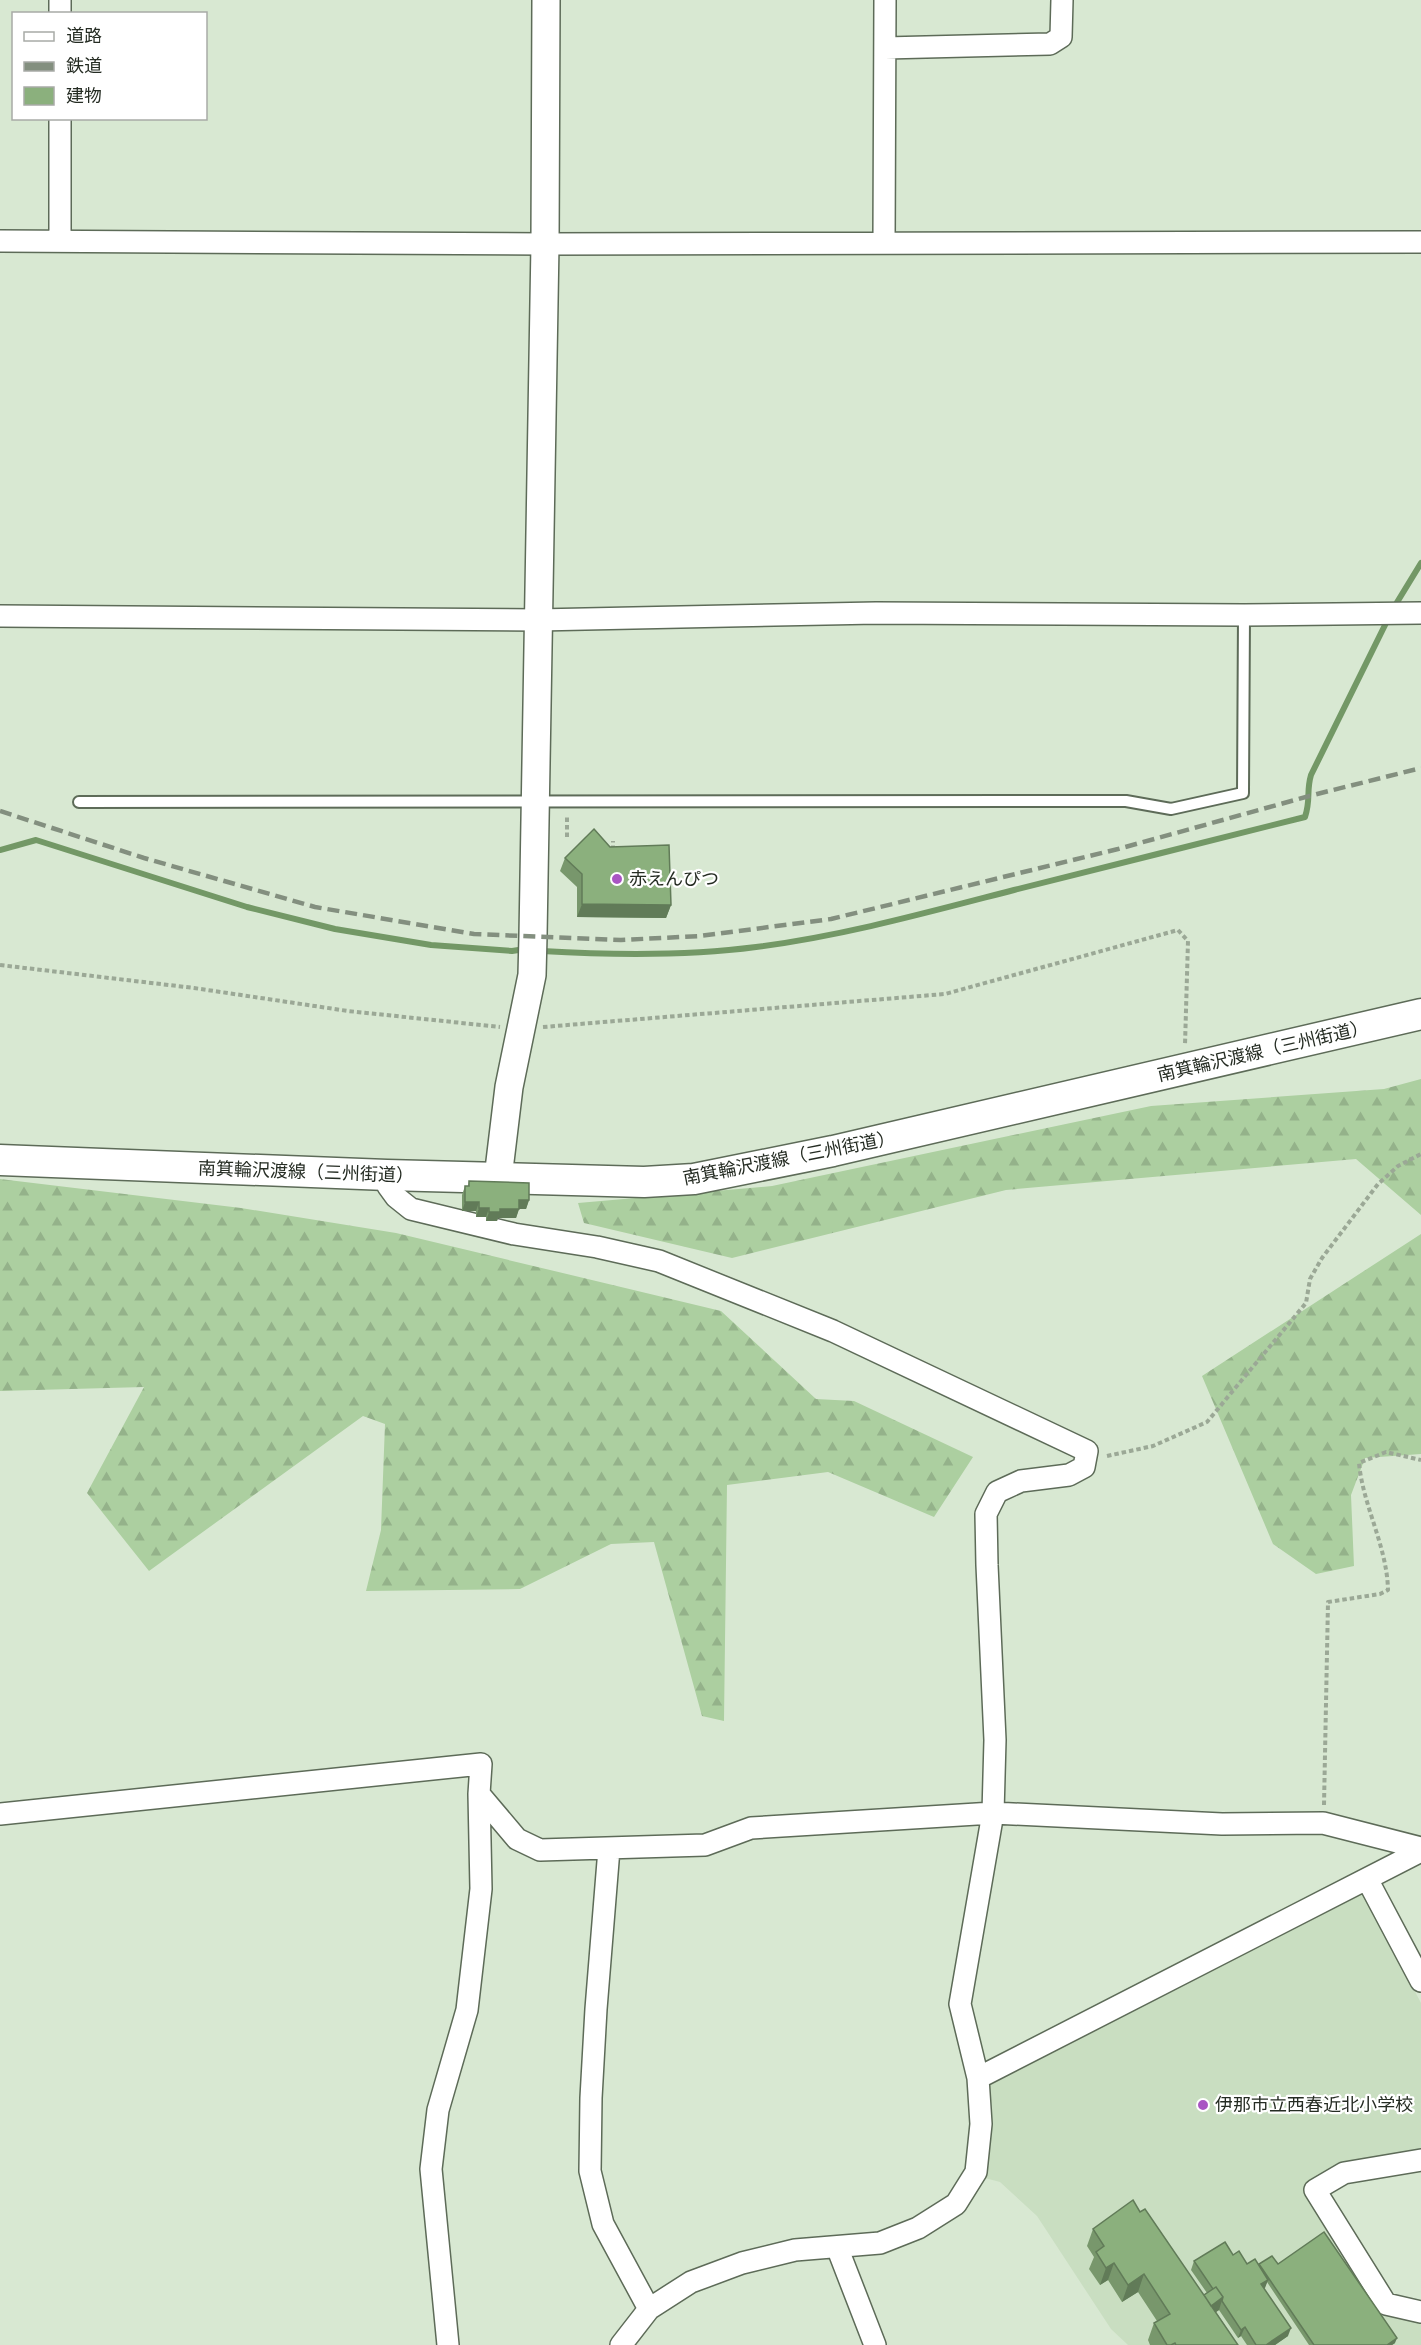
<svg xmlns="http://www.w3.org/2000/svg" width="1421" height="2345" font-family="'Times New Roman','Noto Sans JP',serif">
<defs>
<pattern id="forest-firs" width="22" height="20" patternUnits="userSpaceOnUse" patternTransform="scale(1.5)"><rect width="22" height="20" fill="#accfa0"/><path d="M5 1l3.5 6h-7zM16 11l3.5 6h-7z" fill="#94b28a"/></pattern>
</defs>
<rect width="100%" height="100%" fill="#d8e8d2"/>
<path fill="#c9dec1" d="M1363,1892l58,111v150l-115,32 72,123 40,10 3,5v22h-293l-17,-16 -74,-113 -37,-34 -19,-5 2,-92z"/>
<path fill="url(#forest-firs)" d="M1421,1079v136l-65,-56 -350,31 -274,68 -148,-35 -6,-20 194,-17 379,-80 233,-17z
M0,1179l241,29 155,25 325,78 95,88 38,2 119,56 -39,60 -106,-45 -101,13 -3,236 -22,-5 -48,-174 -43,2 -91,45 -154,2 15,-61 4,-106 -22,-8 -214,155 -62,-78 57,-106 -144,4z
M1421,1234v220l-56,4 -14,37 3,71 -38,8 -43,-30 -71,-168z"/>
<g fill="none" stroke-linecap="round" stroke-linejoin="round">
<path stroke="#739866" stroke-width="6" d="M1396,604l25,-41
M0,850l36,-10 211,67 88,22 96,16 81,6 13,-2
M542,951c68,4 146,5 214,-4 87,-11 173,-35 258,-57 97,-25 194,-48 291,-73 6,-18 1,-25 6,-42l76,-154"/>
<g stroke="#5d6b58" stroke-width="14">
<path id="service" d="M79,802l1047,-1 45,8 72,-16 1,-178"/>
</g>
<g stroke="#5d6b58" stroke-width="24">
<path id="minor" d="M60,14v-14
M885,48l165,-4 11,-7 1,-37
M0,241l545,3 876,-2
M60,241v-123
M884,242l1,-242
M0,616l538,4 338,-7 368,2 177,-2
M387,1175l1,11 8,11 15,12 103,25 83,13 62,14 174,70 254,120 -3,16 -15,8 -48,6 -24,11 -11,22 1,51 8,175 -2,73 -33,191 18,74 3,46 -5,48 -20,32 -38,24 -38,15 -85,7 -53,13 -51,19 -42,27 -28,36
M479,1794l38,45 23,11 165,-5 46,-17 242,-15 229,11 101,-1 98,25
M0,1814l481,-50 -2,30 2,95 -14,121 -29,100 -7,59 17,176
M609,1849l-13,160 -5,89 -1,73 13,53 46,85
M1367,1879l54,102
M978,2078l443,-227
M1421,2160l-77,13 -29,17 71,114 35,8
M837,2247l38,98"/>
</g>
<g stroke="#5d6b58" stroke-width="30">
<path id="tertiary" d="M498,1178l11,-91 23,-112 1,-39 12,-692 1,-244"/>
</g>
<g stroke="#5d6b58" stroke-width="33">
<path id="secondary" d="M0,1160l387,15 257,7 50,-3 139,-28 588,-137"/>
</g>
<path stroke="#9ba896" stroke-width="4" stroke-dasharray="4.5 3" stroke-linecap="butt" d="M567,837v-21
M613,850v-9
M0,965l194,23 154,23 152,16
M543,1027l402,-33 233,-64 10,11 -3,104
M1107,1456l46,-10 54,-24 99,-119 4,-24 12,-21 56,-74 20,-18 23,-12
M1324,1805l4,-203 52,-8 8,-4c-1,-44 -25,-84 -29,-127l27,-11 35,8"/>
<use href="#service" stroke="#fff" stroke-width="10"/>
<use href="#minor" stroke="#fff" stroke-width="21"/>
<use href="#tertiary" stroke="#fff" stroke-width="27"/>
<use href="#secondary" stroke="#fff" stroke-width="30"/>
<path stroke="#838f7f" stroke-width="4.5" stroke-dasharray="12 6" stroke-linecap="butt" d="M0,811l144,47 171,49 159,27 147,6 79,-4 131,-17 287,-70 195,-54 108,-27"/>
</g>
<path fill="#78976c" d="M610,847l61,58 -5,13 -89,-1v-30l-17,-16 5,-13z
M469,1181l60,19 -3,9h-7l-3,9h-18l-1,3h-11v-4h-10v-6h-14v-16l3,-9h3z
M1140,2212l64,83 3,-2 -16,-23 3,-9 39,-6 14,9 12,1v-1h19l117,79 -3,2h-83l-42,-63 -3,7 24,47 -13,9h-28l-6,-9 -3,2 -19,-28 -3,2 22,33h-88l-2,-5 6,-17 3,-2 -19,-29 -16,10 -14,-22 -8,5 -11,-16 5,-12 -7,-11 6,-17z"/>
<path fill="#617b58" d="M582,904l89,1 -5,13 -89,-1z
M519,1200h10l-3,9h-10z
M465,1202h14l-3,9h-14z
M479,1208h10l-3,9h-10z
M500,1209h19l-3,9h-18l-1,3h-11l3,-9z
M1114,2263l-6,17 -8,5 6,-17z
M1144,2274l-6,18 -16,10 6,-17z
M1268,2280l-3,8 -7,5 3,-9z
M1223,2297l-4,13 -15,10 4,-13z
M1245,2327l-4,9 -3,2 3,-8z
M1291,2328l-3,8 -13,9h-9z
M1397,2338l-2,5 -3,2h-5z"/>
<path fill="#8bb07d" stroke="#617b58" stroke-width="1.5" d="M594,829l16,18 59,-2 2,60 -89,-1v-30l-17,-16z
M469,1181l60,2v17h-10v9h-19v3h-11v-4h-10v-6h-14v-16h4z
M1133,2200l7,12 5,-3 93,136h-62l-1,-2 -4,2h-4l-13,-22 16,-9 -26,-40 -16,11 -14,-22 -8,5 -10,-16 8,-6 -11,-17z
M1324,2232l73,106 -10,7h-73l-55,-81 13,-8 6,8z
M1225,2242l8,13 6,-4 8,13 8,-5 13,21 -7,4 30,44 -25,17h-10l-11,-18 -4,3 -19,-29 1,-4 -7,-10 -3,2 -19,-28z
M1216,2287l7,10 -12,9 -7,-11z"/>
<g fill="#a955c3" stroke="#fff" stroke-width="2">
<circle cx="617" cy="879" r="6"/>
<circle cx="1203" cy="2105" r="6"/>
</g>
<g text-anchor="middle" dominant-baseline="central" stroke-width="4.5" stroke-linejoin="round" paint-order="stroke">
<g font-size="18" fill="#252c23" stroke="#fff" text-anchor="start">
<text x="629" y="879">赤えんぴつ</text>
<text x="1215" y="2105">伊那市立西春近北小学校</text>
</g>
<g font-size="18" fill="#252c23" stroke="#fff">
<text transform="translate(1263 1051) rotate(-13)">南箕輪沢渡線（三州街道）</text>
<text transform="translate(789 1158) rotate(-11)">南箕輪沢渡線（三州街道）</text>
<text transform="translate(306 1172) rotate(2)">南箕輪沢渡線（三州街道）</text>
</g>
</g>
<rect x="12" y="12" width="195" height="108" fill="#ffffff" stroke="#a8aba7" stroke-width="1.5"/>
<rect x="24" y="32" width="30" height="9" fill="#ffffff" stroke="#a8aba7" stroke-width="1.5"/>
<text x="66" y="42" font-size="18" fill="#252c23">道路</text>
<rect x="24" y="62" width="30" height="9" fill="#838f7f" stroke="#a8aba7" stroke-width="1.5"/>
<text x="66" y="72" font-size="18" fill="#252c23">鉄道</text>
<rect x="24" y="87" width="30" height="18" fill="#8bb07d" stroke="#a8aba7" stroke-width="1.5"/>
<text x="66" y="102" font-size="18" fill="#252c23">建物</text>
</svg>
